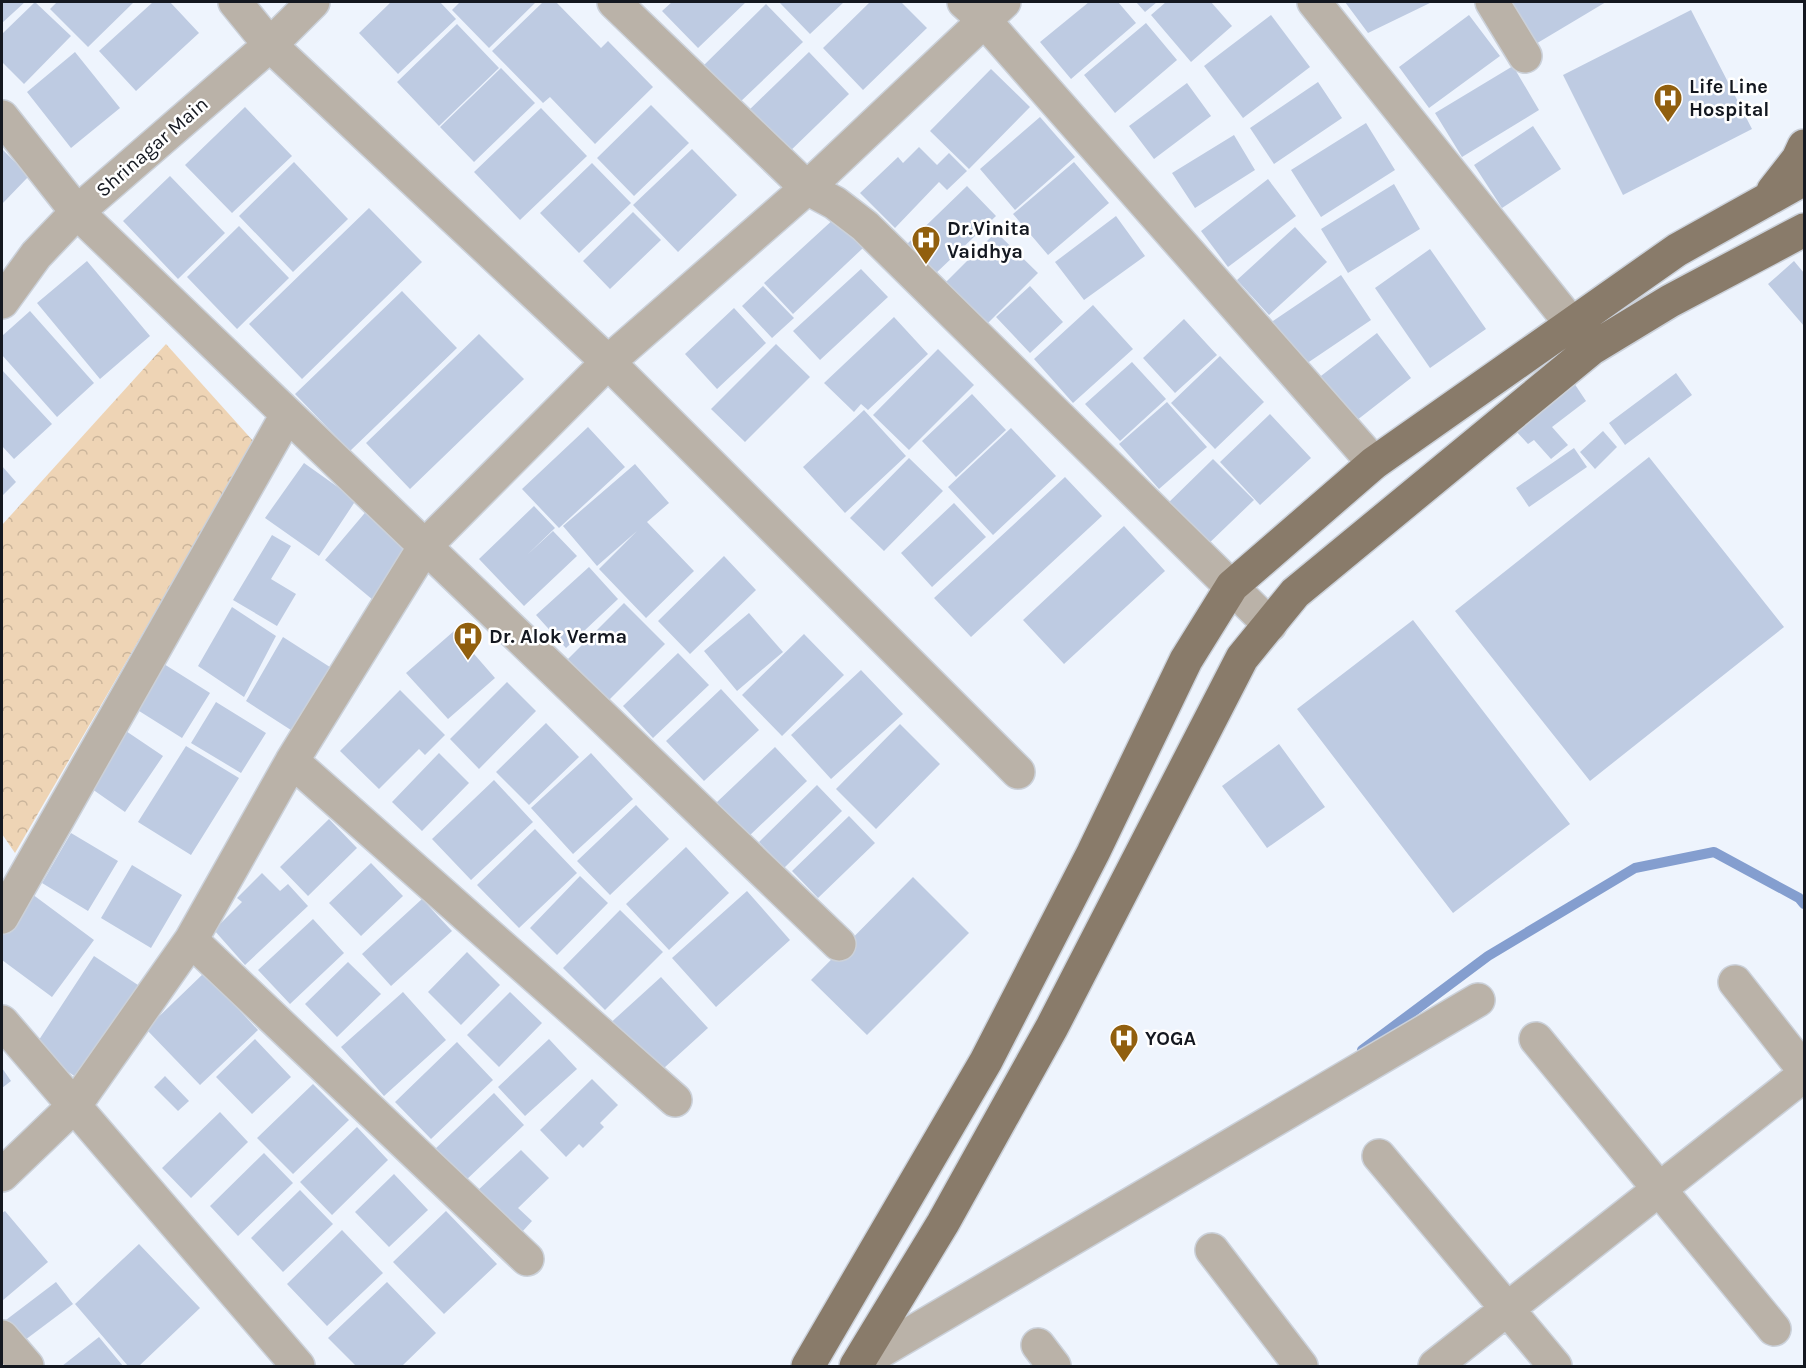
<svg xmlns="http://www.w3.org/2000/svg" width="1806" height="1368" font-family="Karla,sans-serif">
<defs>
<pattern id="park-crowns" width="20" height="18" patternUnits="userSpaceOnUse" patternTransform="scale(1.5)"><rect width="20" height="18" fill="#eed4b5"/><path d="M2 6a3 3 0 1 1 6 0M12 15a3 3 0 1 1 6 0" fill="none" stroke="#cbb59b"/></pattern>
</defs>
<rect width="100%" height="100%" fill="#eef4fd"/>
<path fill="url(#park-crowns)" d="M166,344l88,98 -239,411 -13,-19v-309z"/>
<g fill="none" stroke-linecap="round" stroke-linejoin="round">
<path stroke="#849ecf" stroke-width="10" d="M1362,1050l126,-94 147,-88 79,-16 85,46 5,6"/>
</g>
<path fill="#becbe2" d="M2,2h23l-23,21z
M35,2l36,34 -47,48 -22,-22v-28z
M57,2h77l-46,45 -38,-38z
M153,2h17l29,31 -63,58 -37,-40z
M391,2h49l16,17 -58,55 -39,-41z
M460,2h76l-47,46 -37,-38z
M543,2h13l45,46 7,-7 45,46 -58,57 -45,-47 -7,6 -51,-52z
M672,2h74l-48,46 -36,-37z
M779,2h65l-34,32z
M870,2h31l26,26 -64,62 -40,-42z
M1089,2h29l18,21 -65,56 -31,-37z
M1136,2h21l-12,10z
M1166,2h45l21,24 -41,36 -40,-47z
M1345,2h87l-64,31z
M1501,2h105l-77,46z
M766,4l37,38 -65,62 -36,-37z
M1691,10l61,119 -129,66 -60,-120z
M1271,15l39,52 -67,51 -39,-52z
M1469,15l31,41 -71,52 -30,-41z
M1146,23l31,37 -62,53 -31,-38z
M457,24l42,44 -60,58 -42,-44z
M75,52l45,56 -49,40 -44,-56z
M809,52l40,42 -64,62 -40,-42z
M1513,66l26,44 -77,47 -27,-44z
M501,68l34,35 -61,59 -34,-35z
M991,69l39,38 -61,62 -39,-38z
M1318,82l24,36 -68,46 -24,-36z
M1187,83l24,33 -57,43 -25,-33z
M651,105l38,38 -55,53 -37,-38z
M245,107l47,49 -60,57 -47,-48z
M541,108l46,48 -67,64 -46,-48z
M1040,117l35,40 -60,53 -35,-41z
M1366,123l29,47 -74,47 -30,-47z
M1533,126l28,43 -59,39 -28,-43z
M1234,135l21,35 -60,38 -23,-35z
M919,147l18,18 12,-12 18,18 -20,19 -8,-8 -44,46 -35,-35 38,-36 5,6z
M2,149l27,27 -27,28z
M692,149l45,46 -59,57 -45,-47z
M294,162l54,57 -55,53 -54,-56z
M1074,162l35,41 -61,52 -35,-41z
M592,163l39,40 -52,50 -39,-40z
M170,176l55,57 -47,46 -55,-58z
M1268,179l28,37 -68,51 -27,-36z
M1394,184l26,45 -72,44 -27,-44z
M967,186l29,30 -62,59 -28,-30z
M369,208l53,54 -120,117 -53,-55z
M633,212l28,28 -51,49 -27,-28z
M1116,216l29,40 -61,44 -29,-38z
M836,217l27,31 -70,66 -29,-31z
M239,226l50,52 -52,51 -50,-52z
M1295,227l32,35 -58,53 -32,-35z
M996,232l42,41 -51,51 -41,-42z
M1430,249l56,80 -56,39 -55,-80z
M87,261l63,75 -50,43 -63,-76z
M1794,261l10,12v53l-36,-42z
M861,269l27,28 -68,63 -27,-29z
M1341,275l30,45 -71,48 -30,-45z
M763,286l31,32 -22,20 -30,-32z
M1030,286l33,36 -33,31 -34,-36z
M402,291l55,57 -107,103 -55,-57z
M1093,305l40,44 -60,54 -39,-44z
M734,308l32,35 -49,46 -32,-35z
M30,311l64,72 -37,34 -55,-62v-19z
M894,317l34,37 -60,56 -7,-6 -7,8 -30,-29z
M1184,319l33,36 -42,38 -32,-35z
M1377,333l34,45 -59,46 -35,-45z
M479,334l45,45 -114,110 -44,-46z
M776,344l34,33 -65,65 -34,-33z
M938,349l36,36 -65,65 -36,-35z
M1220,356l44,46 -49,47 -44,-46z
M1132,362l34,37 -46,42 -35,-37z
M2,370l50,54 -38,35 -12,-13z
M1676,373l16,22 -67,50 -16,-22z
M1574,383l12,18 -34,26 16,18 -17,14 -17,-19 -6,4 -14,-15z
M972,394l34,36 -50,47 -34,-36z
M1167,402l40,45 -48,42 -40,-45z
M864,410l42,46 -61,57 -42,-46z
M1270,414l41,44 -51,47 -40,-43z
M588,427l37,40 -66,61 -37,-39z
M1011,428l45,48 -63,59 -45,-48z
M1603,431l14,16 -22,22 -15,-17z
M1574,448l13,19 -58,40 -13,-19z
M1649,457l135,170 -194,154 -135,-170z
M909,458l34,33 -59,60 -34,-33z
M1213,459l41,41 -50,48 -40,-41z
M304,463l52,37 -37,56 -54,-38z
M635,464l34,39 -22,19 47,49 -48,47 -47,-49 38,-38 -40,35 -34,-40z
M2,466l14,16 -14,14z
M1065,477l37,39 -131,121 -37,-39z
M954,503l32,34 -54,50 -31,-34z
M534,506l21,22 -28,27 26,-24 24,25 -53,50 -45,-47z
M369,508l47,40 -43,52 -48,-40z
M1124,526l41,45 -101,93 -41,-44z
M272,535l19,11 -20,33 25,15 -19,32 -44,-26z
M724,556l32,34 -66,64 -32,-33z
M589,567l29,32 -52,49 -30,-33z
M624,603l41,41 -56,56 -41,-41z
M232,607l44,29 -32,61 -46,-31z
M749,613l34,39 -46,39 -33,-40z
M1413,620l157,204 -117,89 -156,-204z
M454,631l41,47 -47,41 -42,-46z
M804,634l40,41 -62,61 -40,-41z
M283,637l50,32 -39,63 -48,-31z
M678,653l31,32 -56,53 -30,-32z
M156,659l54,34 -28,45 -54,-34z
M861,670l42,44 -72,65 -40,-44z
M507,682l29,29 -57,58 -29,-30z
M721,689l38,41 -55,51 -38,-40z
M400,690l45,45 -20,20 -6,-6 -40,40 -39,-38z
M216,702l50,31 -25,40 -50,-30z
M546,723l33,34 -50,48 -33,-33z
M900,724l40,40 -64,65 -40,-40z
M120,727l43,29 -38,56 -43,-30z
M1279,744l46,63 -58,41 -45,-62z
M186,746l53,32 -48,77 -53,-33z
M775,747l32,34 -59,56 -32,-34z
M439,753l30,30 -47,48 -30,-29z
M591,753l42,46 -60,55 -42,-46z
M494,780l39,42 -62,58 -39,-41z
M817,785l25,26 -58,57 -25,-26z
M636,805l33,34 -59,56 -33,-34z
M849,816l26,27 -57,55 -26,-27z
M329,819l28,29 -49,48 -28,-29z
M535,829l42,44 -58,55 -42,-43z
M71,833l47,28 -30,50 -46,-28z
M686,847l43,46 -60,57 -43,-46z
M371,863l32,33 -42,40 -32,-33z
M132,865l50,30 -31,53 -50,-30z
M262,873l18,18 8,-7 20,22 -63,59 -31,-35 28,-28 -5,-4z
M580,876l28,27 -51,52 -27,-27z
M913,877l56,56 -102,102 -56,-55z
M747,891l43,49 -74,67 -44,-49z
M32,894l62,46 -42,57 -50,-37v-26z
M422,899l30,32 -61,55 -29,-32z
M620,910l43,42 -58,58 -42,-42z
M313,919l31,34 -54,51 -32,-34z
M467,952l33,33 -39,40 -33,-33z
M94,956l47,31 -62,92 -46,-30z
M348,962l33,32 -44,43 -32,-33z
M204,973l54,57 -58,55 -54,-56z
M661,977l47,51 -55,50 -47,-51z
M403,992l43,48 -62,56 -43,-49z
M510,992l32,31 -43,44 -32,-32z
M255,1039l36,38 -39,37 -36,-37z
M549,1039l28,30 -52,47 -27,-29z
M457,1042l36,38 -62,59 -36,-37z
M2,1068l9,13 -9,7z
M165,1076l24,25 -11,10 -24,-24z
M592,1079l26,26 -18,18 4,4 -21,21 -4,-4 -13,13 -26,-27z
M313,1084l36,36 -56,54 -36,-36z
M494,1093l30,32 -60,57 -30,-32z
M220,1112l28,30 -57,56 -29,-30z
M357,1127l31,33 -56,55 -32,-33z
M521,1150l28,28 -31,30 14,13 -10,11 -46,-40z
M264,1153l29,30 -55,53 -28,-30z
M394,1174l34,36 -39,37 -34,-35z
M300,1190l33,34 -50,48 -32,-34z
M5,1211l43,51 -46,39v-88z
M446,1211l51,53 -53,50 -51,-52z
M342,1230l41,43 -56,53 -40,-42z
M139,1244l61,64 -61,58h-11l-53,-62z
M56,1282l17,22 -56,42 -15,-23z
M387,1282l49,51 -34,33h-46l-28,-28z
M99,1337l24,29h-61z"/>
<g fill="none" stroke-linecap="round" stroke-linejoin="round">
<g stroke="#cbd1da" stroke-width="36">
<path id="minor" d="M235,2l35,43 338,317 410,410
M614,2l193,186 28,15 30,23 405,399
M964,2l19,17 391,444
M1314,2l276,345
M1492,2l33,54
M2,117l75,95 762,732
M2,302l34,-47 41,-43 193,-167 43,-43
M292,761l383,339
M2,917l285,-502
M191,940l336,319
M1735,982l69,88
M2,1022l296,344
M1536,1039l238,290
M1379,1156l176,210
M2,1175l73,-70 116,-165 101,-179 133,-215 183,-184 199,-174 197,-186
M1212,1250l89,116
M2,1337l25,29
M1038,1345l16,21
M857,1365l621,-365
M1435,1366l369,-291"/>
</g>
<g stroke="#cbd1da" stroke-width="36">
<path id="major" d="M1773,191l25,-32 6,-13
M808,1366l178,-305 107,-208 93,-193 46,-74 142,-123 303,-213 127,-71
M856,1366l87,-143 109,-196 190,-369 53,-65 296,-244 79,-48 134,-71"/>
</g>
<use href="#minor" stroke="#bab2a8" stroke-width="33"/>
<use href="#major" stroke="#897b6a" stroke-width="33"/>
</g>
<defs>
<g id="hospital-pin" transform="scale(1.5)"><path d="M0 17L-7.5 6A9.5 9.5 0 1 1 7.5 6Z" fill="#915f0e" stroke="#fff"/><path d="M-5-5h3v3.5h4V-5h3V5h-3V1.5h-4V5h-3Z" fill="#fff"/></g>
</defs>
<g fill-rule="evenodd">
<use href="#hospital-pin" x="1668" y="98"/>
<use href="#hospital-pin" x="926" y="240"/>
<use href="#hospital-pin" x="468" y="636"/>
<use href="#hospital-pin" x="1124" y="1038"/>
</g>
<g text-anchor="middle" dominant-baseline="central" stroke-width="5" stroke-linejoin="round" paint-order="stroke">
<g font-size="20" font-weight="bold" fill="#141820" stroke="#fff" text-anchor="start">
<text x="1689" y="86">Life Line<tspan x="1689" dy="23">Hospital</tspan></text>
<text x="947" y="228">Dr.Vinita<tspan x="947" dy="23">Vaidhya</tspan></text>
<text x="489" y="636">Dr. Alok Verma</text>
<text x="1145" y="1038">YOGA</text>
</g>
<g font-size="20" fill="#141820" stroke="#fff">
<text transform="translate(152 147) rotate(-41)">Shrinagar Main</text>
</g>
</g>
<rect width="1806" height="1368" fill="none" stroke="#141820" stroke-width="6"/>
</svg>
